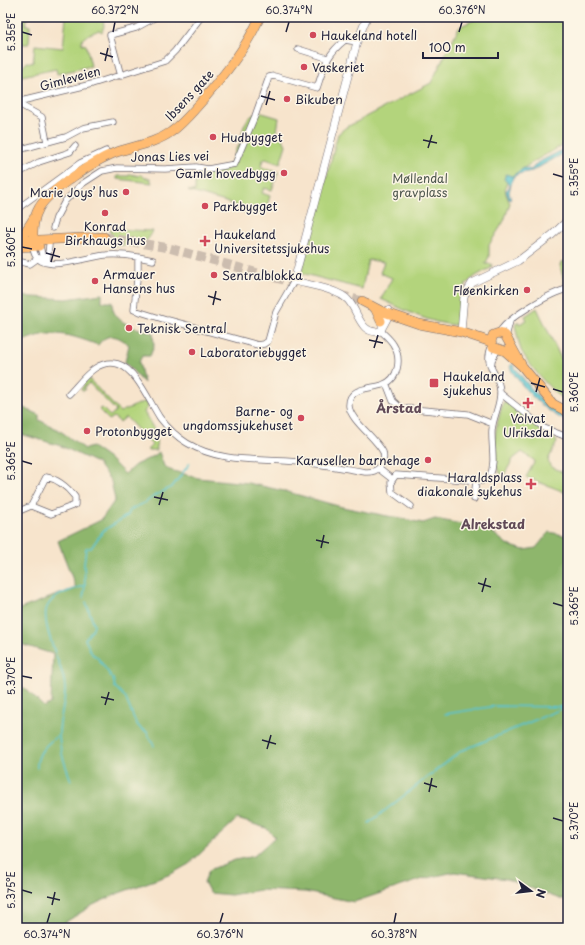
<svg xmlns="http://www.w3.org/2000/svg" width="585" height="945" font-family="'Playpen Sans',sans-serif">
<rect width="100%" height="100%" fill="#fcf5e5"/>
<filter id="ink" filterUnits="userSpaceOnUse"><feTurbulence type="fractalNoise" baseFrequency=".025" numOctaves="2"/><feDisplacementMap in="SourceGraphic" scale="8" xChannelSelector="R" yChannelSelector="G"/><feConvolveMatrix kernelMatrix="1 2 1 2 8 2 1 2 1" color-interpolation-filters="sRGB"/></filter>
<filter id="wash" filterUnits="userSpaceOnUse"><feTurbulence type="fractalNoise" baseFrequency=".012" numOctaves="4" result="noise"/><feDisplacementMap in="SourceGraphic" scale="16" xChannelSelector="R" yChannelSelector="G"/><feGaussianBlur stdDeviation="0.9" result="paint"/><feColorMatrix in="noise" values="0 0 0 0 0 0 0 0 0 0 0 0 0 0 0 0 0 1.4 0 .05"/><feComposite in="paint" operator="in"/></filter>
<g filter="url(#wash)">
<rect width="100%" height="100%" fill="#f7e4cc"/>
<path fill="#b3d47c" stroke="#6a7b5c" d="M17,17h10l-1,8 4,1 -1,18h-12z
M66,17h37l1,9 -2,6 -3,-2c-6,3 -14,5 -17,10v4l4,1 5,21 -34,8 -1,-5 -39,8v-9l7,-2 3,-4 6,1 2,-18 28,3z
M480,17h88v126c-13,6 -58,30 -62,42 -2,6 1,12 4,18l-6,18 -15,24v12l-4,7h7l-1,4c-15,7 -29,14 -31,33 -1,7 0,15 -2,22l-3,2c-27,-2 -50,-15 -74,-26l11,-21 -12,-5 4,-11 -16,-2 -6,29 -61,-16 37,-139 7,-6 86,-45 28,-56z
M259,112l20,6 -2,13 4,4 5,10 -6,19 -14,-5 -3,1 -2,6 2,2 15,4 -6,18 -8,-2 -2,5 8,3 -6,19 -14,-5 -4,3 -10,-5v-3l-48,-14h7v-16l34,-7 8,-21h2c5,-14 1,-28 20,-35z
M130,174l9,2 2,-2 4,4h5l2,5 -35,-4v-3h12z
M110,229l43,2c-12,24 -26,10 -42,16z
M568,261v25l-3,1 -5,-22 1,-3z
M537,308l30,63 1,-1v30c-12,-1 -42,-39 -47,-50 -3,-8 -4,-17 -6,-25l3,-4 1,3 8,-4 -2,-4z
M87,377l33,35 26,-11 2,6 -4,5 12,21 1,17h-10l5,-5 -26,-28 -6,5 -6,-5 -5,3 -10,-10 3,-2 8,8 6,-5 -27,-28 -5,5 1,2 -2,1 -2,-1z
M507,400l26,25 22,14 2,3 -9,18 2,6 18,9v19c-14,-7 -26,-10 -42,-17l9,-16 -13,-9 -9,7 -10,18c-17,-18 -6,-54 0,-74z"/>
<path fill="#8eb66c" stroke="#586c54" d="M102,294v8h10c0,22 23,25 41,31l1,13 -4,10h-8l-3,6 5,21 -19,-21 4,-17c-11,-10 -22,-13 -31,0 -32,-12 -50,-17 -81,-1v-48l49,3z
M17,405l22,10v5l20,10 26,19 7,-2 20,14 13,13 10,-9 19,-9 5,-4 5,14 6,4 28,8 50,5 36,8 58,16 81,16 12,-4 53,10 20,16 16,5 12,-2 13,-16 19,4v363h-8l-53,-20 -53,-7 -31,7 -69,23 -49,-10 -45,-2 -29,5 -21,-2 -6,-11 5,-12 26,-10 19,-4 21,-19 -9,-9 -29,-9 -48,45 -18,10 -52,19 -26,12 -37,23h-39v-240h8l19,19 7,-4 2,-49 -36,-11v-33l59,-22 -18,-47 43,-21 14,-20 -4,-19 -14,-18 -36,-17 -44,-13z"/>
<path fill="#56c3ce" stroke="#3c7284" d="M568,147v4l-36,20 -14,3 -5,3 -4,15 2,7h-2l-3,-8 4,-5 -6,-7 2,-5 6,2 12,-8 7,2 6,-7z
M512,364c17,22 31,42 56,54v4c-25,-12 -41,-29 -57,-52l-1,-4z"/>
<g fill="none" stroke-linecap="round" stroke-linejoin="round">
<path stroke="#56c3ce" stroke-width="1.5" d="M83,598l2,-12
M86,602l8,23 -2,5 -7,9 7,15 5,3 16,22 2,8 10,10 11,26 5,6 6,3 7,14
M445,714l51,-8 72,1
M37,768c-1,-15 10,-24 21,-33
M71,781c-5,-15 -12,-31 -12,-47 0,-18 9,-37 5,-54 -4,-19 -24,-57 -17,-73 7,-14 25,-16 38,-22l-1,-21 2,-16h5l12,-17 25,-16 2,-5 16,-8 8,-6 18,-9 18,-24
M369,823l92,-72 105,-44"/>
</g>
</g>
<g filter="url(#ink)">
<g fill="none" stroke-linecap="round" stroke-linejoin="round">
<path stroke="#ccbdaf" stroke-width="9" stroke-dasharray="9 4.5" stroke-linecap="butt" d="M104,237l65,11 132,37
M340,295l22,6"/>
<g stroke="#6d666e" stroke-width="7">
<path id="minor" d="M298,49l29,9
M121,76l-11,-41 26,-7 20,-11
M17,102l75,-18 73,-23 10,-10 26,-34
M17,103l25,14 5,25
M18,150l48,-13 17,-9 30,-6
M17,174l22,-12 31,-10 5,-6
M17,209l63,-46 26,-12 2,5
M53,228l3,-10 9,-17 17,-17 20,-13 15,-3 48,1 31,-2 12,2 27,-5 20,-48 14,-39 5,-1 43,12c7,-21 9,-33 28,-48l12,2
M33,246c1,33 55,10 73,9 11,-1 21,0 32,2v19
M40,246l2,9 5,7
M138,257l15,3
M17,261l13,3 7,-5
M47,263l2,-18
M137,279l-3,31 32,10
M168,320l26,7
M196,328l62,17 6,-1 4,-3 8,-29 18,-31
M499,333c7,-15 53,-41 69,-44
M506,337l4,-16
M491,368l1,-8 6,-11
M386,383l7,18 8,7 67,6 25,10
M500,393l44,35 23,9
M69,394c13,-13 27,-36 49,-30 18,5 32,39 42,54 7,9 17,19 27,25 35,21 73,15 112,19 22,2 44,6 66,10 12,1 21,-7 18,-20 -7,-14 -33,-32 -34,-46 -1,-19 21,-17 33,-21 17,-5 20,-27 11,-41 -3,-5 -8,-9 -12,-13
M379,469l13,10
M46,477c12,2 22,11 29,20v8l-24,9 -20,-8z
M474,499l2,-18
M411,506l-19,-14 -1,-10 5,-7 86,6 8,-5c6,-14 1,-31 2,-46 1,-13 9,-26 8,-39 -1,-20 -18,-23 -8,-46
M17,512l14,-6"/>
</g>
<g stroke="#6d666e" stroke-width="8">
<path id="tertiary" d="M367,17l-10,25 -63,239c15,4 44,8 54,19 11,12 12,36 33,31 2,-8 9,-12 7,-21
M382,328v-12
M461,332l3,-36 8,-13 46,-22 34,-26 16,-15"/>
</g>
<g stroke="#6d666e" stroke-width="10">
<path id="primary" d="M20,240l14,-22
M17,241l87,-4
M33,246c0,-13 -1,-26 6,-38 9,-17 57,-48 75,-55 19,-7 40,-9 57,-21 12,-8 22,-21 32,-32 22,-26 43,-52 57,-83
M17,247l22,-1
M362,301l19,10 38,13 42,8 30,10
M375,308l6,13
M522,366l-17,-31 -6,-2 -6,2 -2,7 2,5 12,4 17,15 31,38 15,8"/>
</g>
<use href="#minor" stroke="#fff" stroke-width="5.5"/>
<use href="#tertiary" stroke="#fff" stroke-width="7"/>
<use href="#primary" stroke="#ffbb71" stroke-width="9"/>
</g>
</g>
<path fill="none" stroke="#22223b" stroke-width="1.5" d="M22,32l10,3M113,32l2,-10M286,32l3,-10M459,32l3,-10M100,53l13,4M105,61l3,-13M261,96l14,4M266,105l4,-14M423,140l14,3M428,148l4,-13M553,174l10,3M22,247l10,2M46,253l14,4M51,262l4,-14M208,296l13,4M213,305l3,-14M369,340l14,3M374,348l4,-13M531,383l14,4M553,389l10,3M536,392l4,-14M22,461l10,3M154,497l14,3M159,505l4,-13M316,540l13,3M321,548l3,-13M478,583l13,4M482,592l4,-14M553,603l10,3M22,676l10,2M101,697l13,3M105,705l4,-13M262,740l14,4M267,749l4,-14M424,783l13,4M429,792l3,-14M553,818l10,3M22,890l10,3M47,897l13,3M52,905l3,-13M47,923l3,-10M220,923l3,-10M394,923l2,-10"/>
<g fill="#d1495b" stroke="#fcf5e5" stroke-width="1.5">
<circle cx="313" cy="35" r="4"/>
<circle cx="304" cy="67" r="4"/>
<circle cx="287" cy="99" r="4"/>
<circle cx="213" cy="137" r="4"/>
<circle cx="284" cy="173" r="4"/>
<circle cx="126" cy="192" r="4"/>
<circle cx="205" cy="206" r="4"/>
<circle cx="105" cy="213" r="4"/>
<path d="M203 235h4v4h4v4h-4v4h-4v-4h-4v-4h4z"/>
<circle cx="214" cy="275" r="4"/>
<circle cx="95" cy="281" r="4"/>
<circle cx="527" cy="290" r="4"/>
<circle cx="129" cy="328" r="4"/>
<circle cx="192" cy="352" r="4"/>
<rect x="429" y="378" width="10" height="10" rx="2"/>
<path d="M526 397h4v4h4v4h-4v4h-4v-4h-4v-4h4z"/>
<circle cx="301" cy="418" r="4"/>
<circle cx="87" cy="431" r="4"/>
<circle cx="428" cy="460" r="4"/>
<path d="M529 478h4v4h4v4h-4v4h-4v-4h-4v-4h4z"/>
</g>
<g text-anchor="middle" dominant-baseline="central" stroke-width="3" stroke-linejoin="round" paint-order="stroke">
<g font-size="12" fill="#22223b" stroke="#fcf5e5" text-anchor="start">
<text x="321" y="35">Haukeland hotell</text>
<text x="312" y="67">Vaskeriet</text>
<text x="295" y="99">Bikuben</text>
<text x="221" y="137">Hudbygget</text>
<text x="276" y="173" text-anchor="end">Gamle hovedbygg</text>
<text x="118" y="192" text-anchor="end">Marie Joys’ hus</text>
<text x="213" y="206">Parkbygget</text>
<text x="105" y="226" text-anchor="middle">Konrad<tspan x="105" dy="14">Birkhaugs hus</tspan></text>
<text x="214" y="234">Haukeland<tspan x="214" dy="14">Universitetssjukehus</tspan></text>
<text x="103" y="274">Armauer<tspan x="103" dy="14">Hansens hus</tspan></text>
<text x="222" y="275">Sentralblokka</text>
<text x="519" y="290" text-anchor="end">Fløenkirken</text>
<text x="137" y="328">Teknisk Sentral</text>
<text x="200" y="352">Laboratoriebygget</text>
<text x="443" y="376">Haukeland<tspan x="443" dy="14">sjukehus</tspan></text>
<text x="293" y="411" text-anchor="end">Barne- og<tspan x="293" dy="14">ungdomssjukehuset</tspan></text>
<text x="528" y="418" text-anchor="middle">Volvat<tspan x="528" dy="14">Ulriksdal</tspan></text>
<text x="95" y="431">Protonbygget</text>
<text x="420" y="460" text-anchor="end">Karusellen barnehage</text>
<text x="522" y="477" text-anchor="end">Haraldsplass<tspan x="522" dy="14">diakonale sykehus</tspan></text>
</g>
<g font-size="12" fill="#22223b" stroke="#fcf5e5">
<text transform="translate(70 78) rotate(-15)">Gimleveien</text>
<text transform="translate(189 95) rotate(-47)">Ibsens gate</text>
<text transform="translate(170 156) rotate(-1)">Jonas Lies vei</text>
</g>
<g font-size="12" fill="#4e574e" stroke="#fcf5e5">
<text x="420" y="178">Møllendal<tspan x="420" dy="14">gravplass</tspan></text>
</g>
<g font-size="13" font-weight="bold" fill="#614a58" stroke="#fcf5e5">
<text x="399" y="407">Årstad</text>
<text x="493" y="523">Alrekstad</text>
</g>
</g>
<rect width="585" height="945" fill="none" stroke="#fcf5e5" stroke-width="44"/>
<g transform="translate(531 891) rotate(105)" stroke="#fcf5e5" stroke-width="3" paint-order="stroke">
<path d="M0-3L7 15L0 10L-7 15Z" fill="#22223b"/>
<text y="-6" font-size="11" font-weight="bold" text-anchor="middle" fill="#22223b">N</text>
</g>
<path d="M423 52v6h75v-6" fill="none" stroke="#22223b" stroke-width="2"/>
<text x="429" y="52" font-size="12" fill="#22223b" stroke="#fcf5e5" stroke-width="3" paint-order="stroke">100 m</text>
<rect x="22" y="22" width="541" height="901" fill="none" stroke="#22223b" stroke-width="1.5"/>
<g font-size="10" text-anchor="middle" fill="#22223b">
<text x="115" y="14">60.372°N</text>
<text x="289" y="14">60.374°N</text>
<text x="462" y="14">60.376°N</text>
<text transform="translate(11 32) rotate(-90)" y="4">5.355°E</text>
<text transform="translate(574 177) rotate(-90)" y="4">5.355°E</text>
<text transform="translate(11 247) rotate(-90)" y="4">5.360°E</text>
<text transform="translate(574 392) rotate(-90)" y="4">5.360°E</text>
<text transform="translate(11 461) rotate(-90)" y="4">5.365°E</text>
<text transform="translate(574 606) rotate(-90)" y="4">5.365°E</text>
<text transform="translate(11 676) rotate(-90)" y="4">5.370°E</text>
<text transform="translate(574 821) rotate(-90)" y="4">5.370°E</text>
<text transform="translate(11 890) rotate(-90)" y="4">5.375°E</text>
<text x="47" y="938">60.374°N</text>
<text x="220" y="938">60.376°N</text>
<text x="394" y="938">60.378°N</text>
</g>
</svg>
